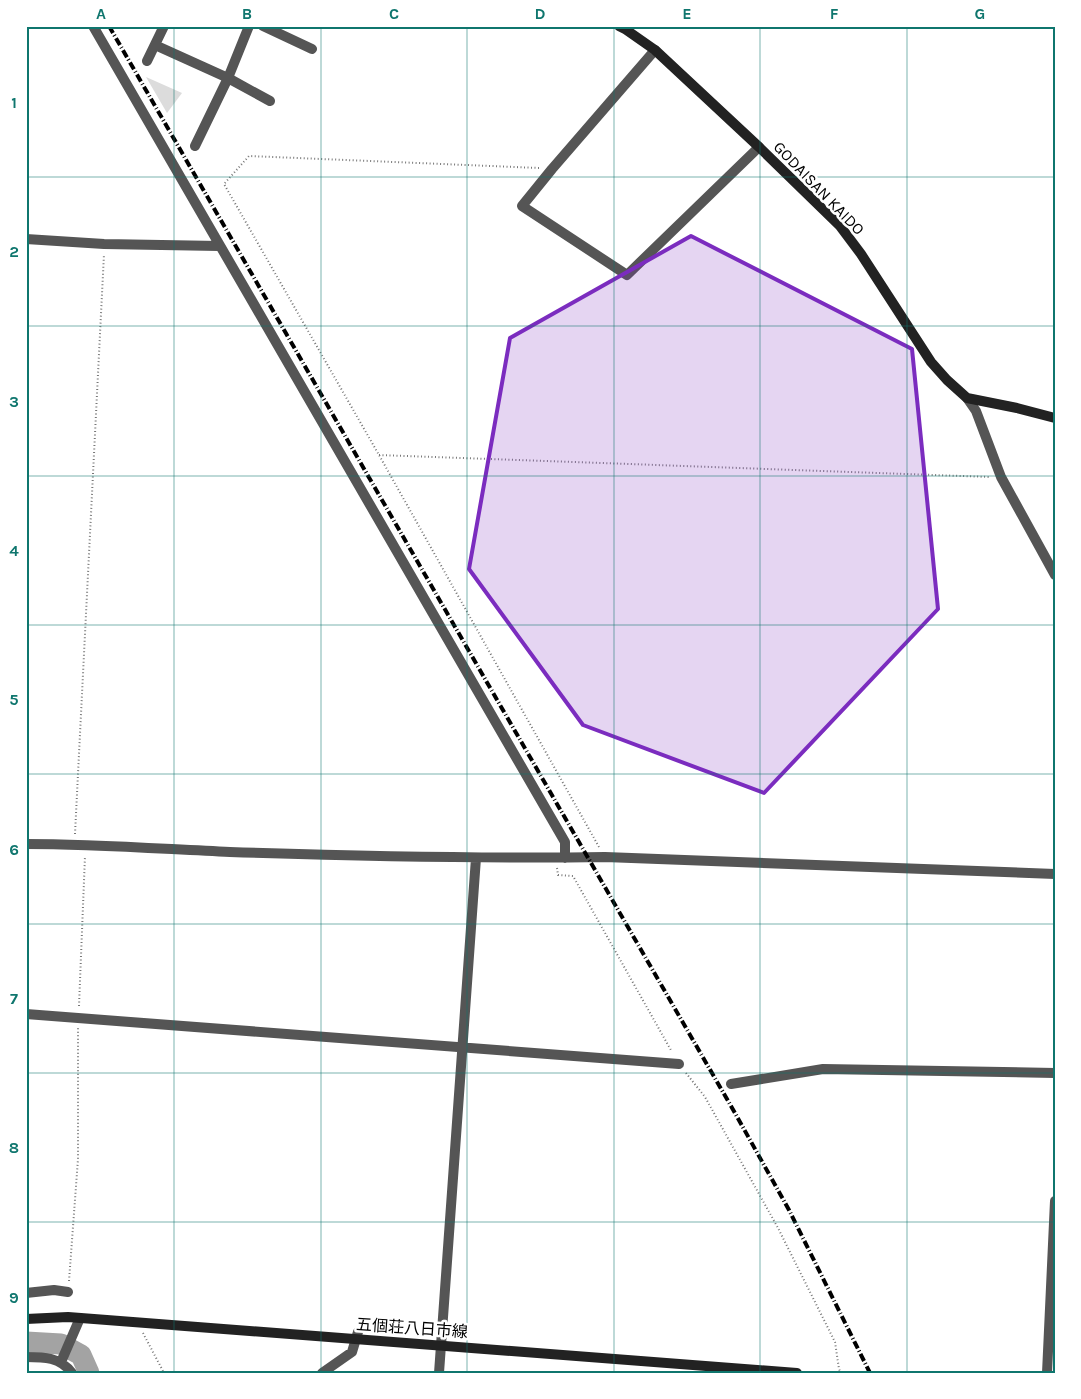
<svg xmlns="http://www.w3.org/2000/svg" width="1081" height="1399" font-family="Karla,'Noto Sans JP',sans-serif">
<rect width="100%" height="100%" fill="#fff"/>
<path fill="#dcdcdc" d="M146,77l36,16 -15,20z"/>
<g fill="none" stroke-linecap="round" stroke-linejoin="round">
<path stroke="#a3a3a3" stroke-width="21" d="M26,1342l35,2 20,11 8,18"/>
<path stroke="#777" stroke-width="2" stroke-dasharray="1 2.5" stroke-linecap="butt" d="M539,168l-290,-12 -25,28 155,271 220,392
M379,455l610,22
M75,834l29,-580
M557,868l1,7 15,1 99,176
M79,1006l6,-150
M686,1073l19,24 73,131 57,114 4,27 2,4
M69,1281l9,-122v-131
M143,1333l21,40"/>
<path stroke="#555" stroke-width="10" d="M93,26l472,816v16
M263,26l49,23
M155,45l73,33 42,23
M655,50l-103,119 -30,37 105,69 132,-128
M147,61l17,-35
M195,146l33,-68 21,-52
M26,239l78,5 115,2
M967,398l9,13 25,66 54,98
M26,844c68,0 136,5 204,8 125,4 250,7 375,5l450,17
M26,1014l653,50
M731,1084l92,-15 232,4
M26,1293l28,-3 14,2
M26,1357c18,0 34,0 46,16
M61,1362l19,-44
M322,1373l30,-21 6,-20
M439,1373l37,-515
M1047,1373l8,-172"/>
<path stroke="#222" stroke-width="10" d="M619,26l6,3 30,21 104,97 81,79 21,28 70,108 16,18 20,18 50,10 38,10
M26,1319l42,-2 729,56"/>
<path stroke="#000" stroke-width="4" stroke-dasharray="8 2.5 1 2.5" stroke-linecap="butt" d="M109,26l626,1087 54,97 81,163"/>
</g>
<path fill="#7b2cbf" fill-opacity="0.2" stroke="#7b2cbf" stroke-width="4" stroke-linejoin="round" d="M691,236l221,113 26,260 -174,184 -181,-68 -114,-156 41,-231z"/>
<path fill="none" stroke="#0f766e" stroke-width="1" stroke-opacity="0.55" d="M174,26v1347M321,26v1347M467,26v1347M614,26v1347M760,26v1347M907,26v1347M26,177h1029M26,326h1029M26,476h1029M26,625h1029M26,774h1029M26,924h1029M26,1073h1029M26,1222h1029"/>
<g text-anchor="middle" dominant-baseline="central" stroke-width="5" stroke-linejoin="round" paint-order="stroke">
<g font-size="16" fill="#000" stroke="#fff">
<text transform="translate(819 188) rotate(46)">GODAISAN KAIDO</text>
<text transform="translate(412 1328) rotate(4)">五個荘八日市線</text>
</g>
</g>
<rect width="1081" height="1399" fill="none" stroke="#ffffff" stroke-width="55"/>
<rect x="28" y="28" width="1026" height="1344" fill="none" stroke="#0f766e" stroke-width="2"/>
<g font-size="16" text-anchor="middle" font-weight="bold" fill="#0f766e">
<text x="101" y="19">A</text>
<text x="247" y="19">B</text>
<text x="394" y="19">C</text>
<text x="540" y="19">D</text>
<text x="687" y="19">E</text>
<text x="834" y="19">F</text>
<text x="980" y="19">G</text>
<text x="14" y="108">1</text>
<text x="14" y="257">2</text>
<text x="14" y="407">3</text>
<text x="14" y="556">4</text>
<text x="14" y="705">5</text>
<text x="14" y="855">6</text>
<text x="14" y="1004">7</text>
<text x="14" y="1153">8</text>
<text x="14" y="1303">9</text>
</g>
</svg>
